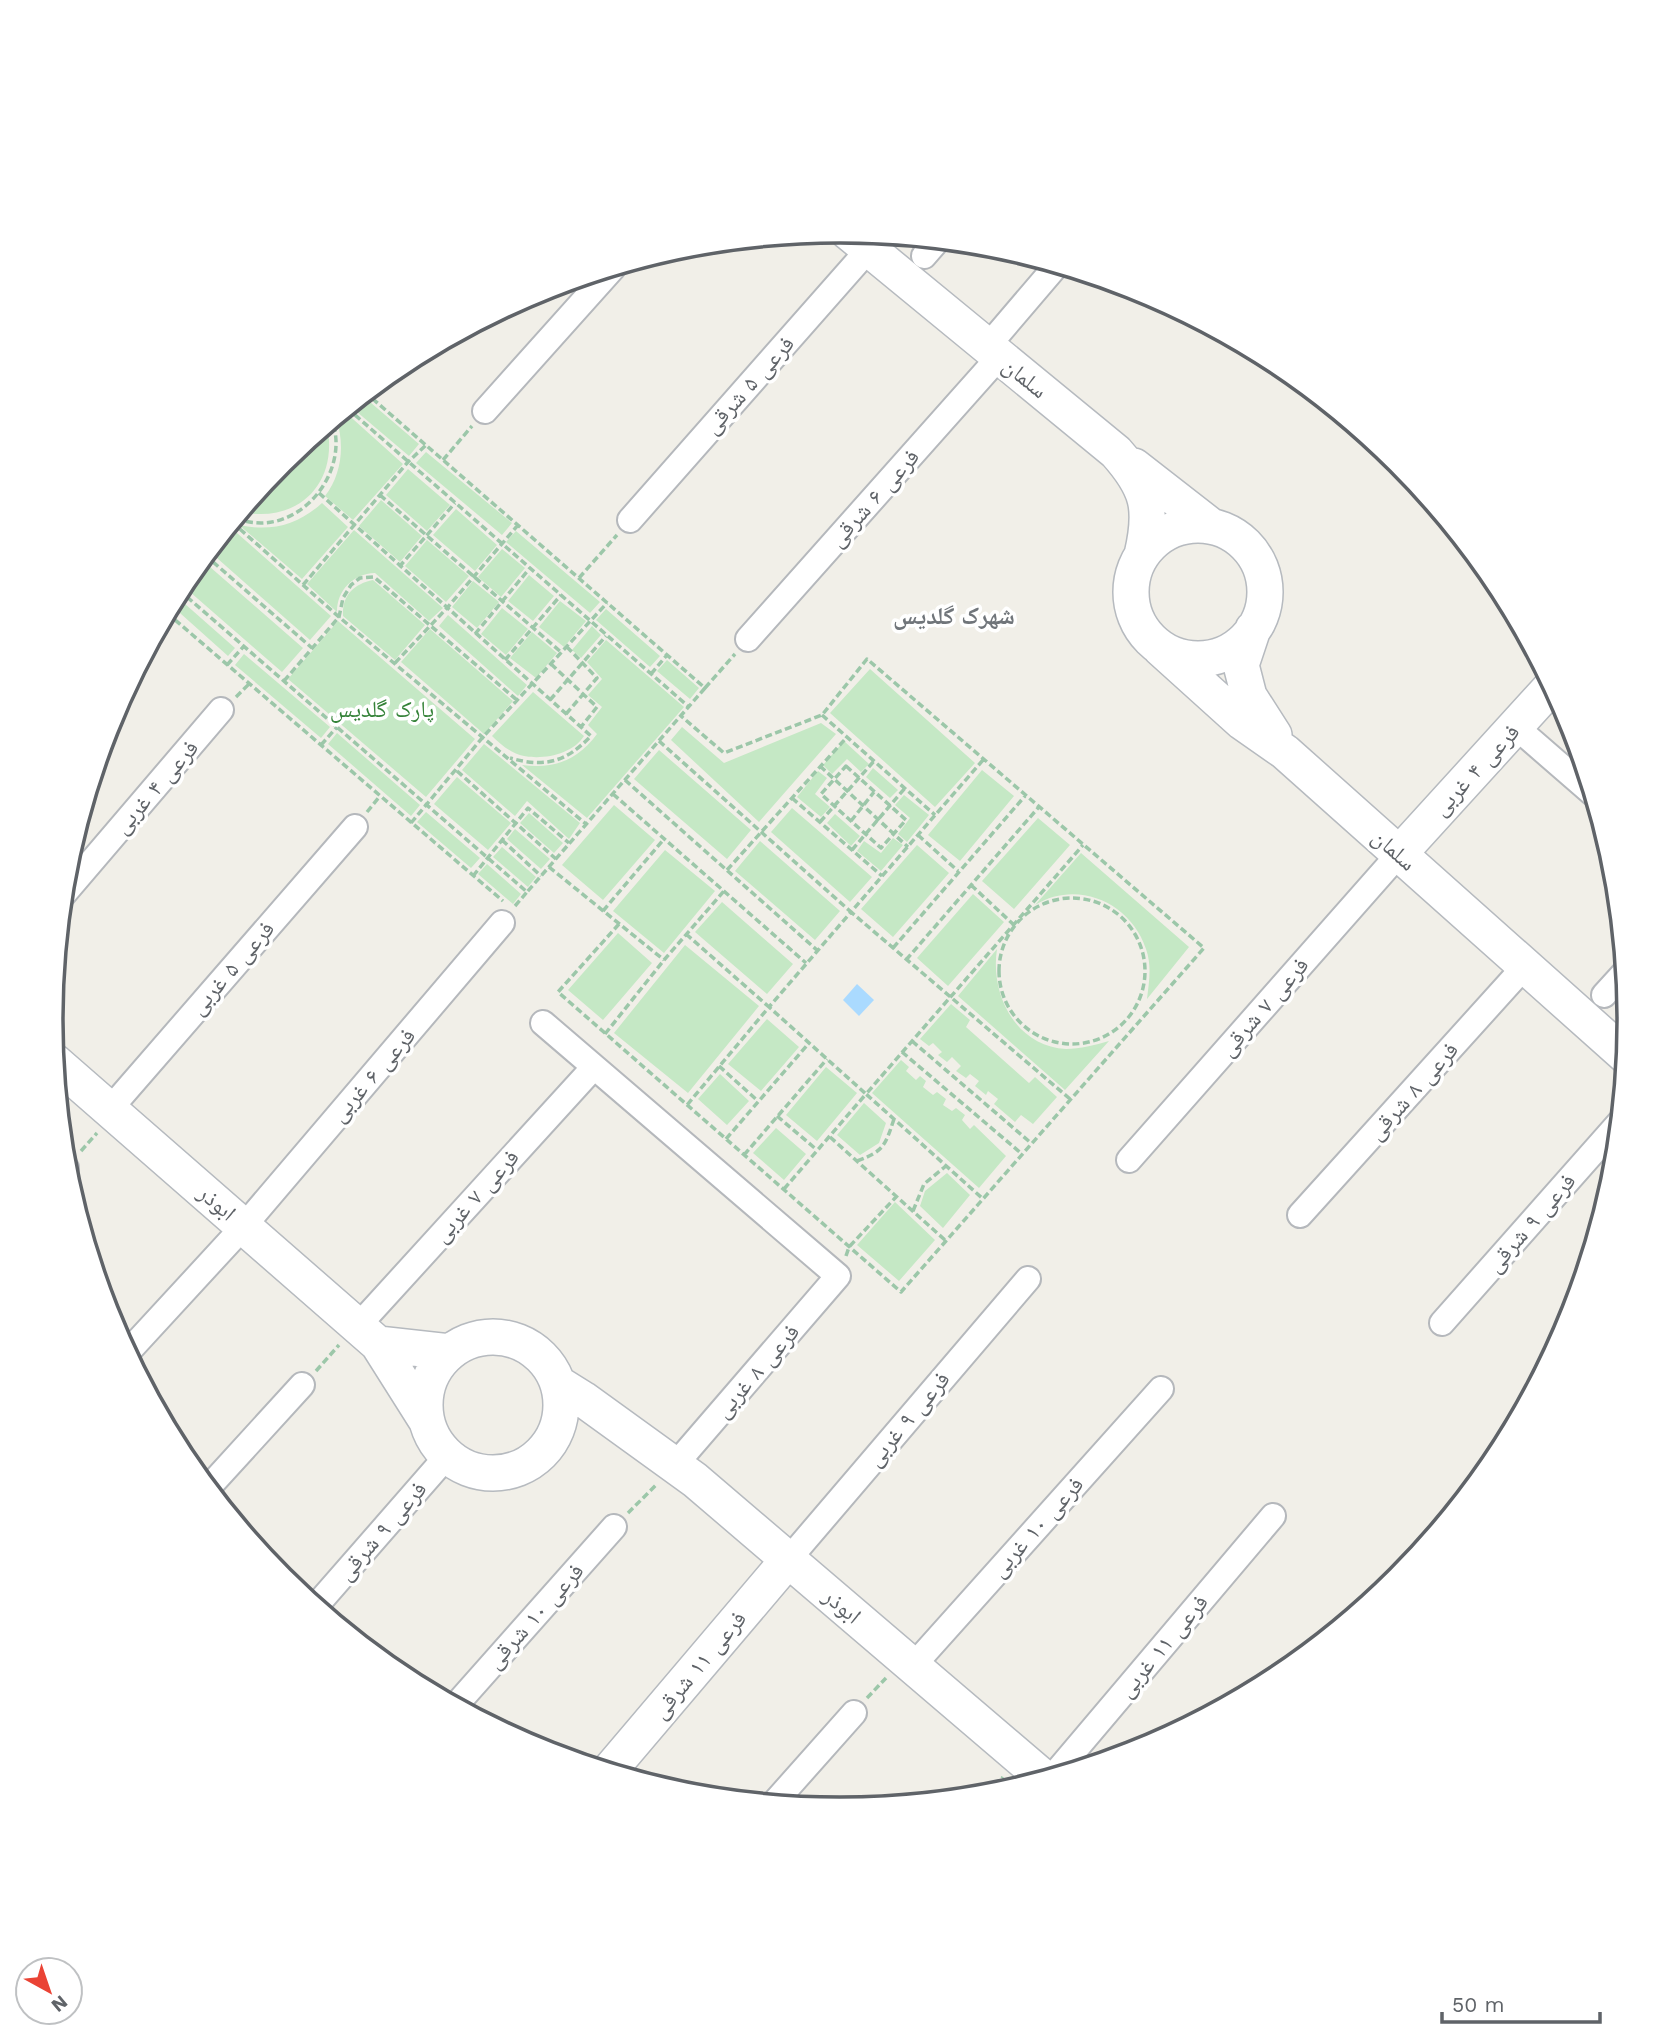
<svg xmlns="http://www.w3.org/2000/svg" width="1680" height="2040" font-family="'Work Sans','Noto Naskh Arabic',sans-serif">
<rect width="100%" height="100%" fill="#f1efe8"/>
<path fill="#c5e8c5" d="M363,396l56,48 -10,12 -59,-50z
M344,411l59,53 -50,56 -28,-24c17,-22 20,-52 11,-78z
M327,425c12,58 -28,99 -86,87l41,-50z
M426,452l86,71 -10,12 -86,-72z
M408,469l42,36 -23,26 -41,-36z
M381,500l41,36 -22,26 -41,-36z
M322,503l26,24 -46,52 -63,-54c32,7 59,0 83,-22z
M456,509l41,36 -22,26 -42,-36z
M229,526l102,90 -21,24 -101,-89z
M354,530l89,78 -14,13 -54,-48c-22,1 -38,17 -38,39l-30,-28z
M516,531l84,71 -10,11 -84,-71z
M427,540l42,36 -23,26 -41,-36z
M502,549l23,19 -24,29 -23,-20z
M202,560l101,88 -21,24 -100,-87z
M529,575l25,21 -21,25 -25,-20z
M373,580l52,45 -30,35 -52,-44c-1,-21 11,-32 30,-36z
M473,581l26,21 -22,26 -25,-21z
M176,596l59,52 -7,8 -57,-51z
M560,601l26,20 -22,26 -25,-20z
M502,608l26,21 -22,26 -25,-21z
M606,609l54,47 -10,11 -54,-47z
M448,615l79,70 -9,11 -79,-70z
M338,621l137,118 -49,58 -138,-118z
M592,626l9,9 -20,23 -9,-8z
M430,629l83,72 -29,33 -83,-72z
M532,632l25,21 -21,25 -26,-20z
M606,640l78,67 -97,111 -65,-53c32,4 55,-4 75,-31l-9,-9 14,-18 -14,-12 14,-16 -15,-17z
M244,654l86,73 -9,11 -86,-73z
M667,660l32,28 -9,11 -33,-28z
M870,669l105,94 -40,44 -105,-94z
M533,692l51,44c-11,18 -40,24 -60,20 -12,-2 -23,-11 -32,-20z
M821,723l15,11 -77,88 -88,-82 11,-13 42,36z
M337,733l83,72 -9,11 -83,-72z
M844,741l25,23 -8,8 -14,-13 -15,15 -9,-9z
M484,744l96,79 -11,16 -42,-38 -12,15 -53,-46z
M659,750l92,80 -24,29 -93,-80z
M873,768l25,22 -8,8 -24,-21z
M982,770l32,26 -54,65 -32,-26z
M818,771l9,7 -12,16 15,13 -9,10 -24,-20z
M457,777l54,46 -23,27 -54,-46z
M904,795l25,20 -22,27 -9,-8 12,-16 -15,-13z
M614,805l41,35 -52,60 -41,-35z
M792,808l80,69 -22,25 -79,-70z
M426,812l54,46 -9,10 -54,-46z
M529,813l34,30 -9,10 -34,-30z
M835,814l25,22 -9,10 -24,-23z
M1038,818l32,27 -56,64 -32,-28z
M515,829l35,30 -9,10 -34,-30z
M893,838l10,7 -22,26 -24,-20 7,-10 17,12z
M760,841l80,70 -25,29 -80,-69z
M917,845l32,28 -56,64 -32,-28z
M502,847l34,30 -8,10 -35,-30z
M665,850l50,41 -51,62 -51,-42z
M1081,853l108,94 -42,52c2,-17 5,-33 -1,-50 -15,-46 -68,-70 -111,-44z
M487,864l34,30 -8,10 -35,-30z
M973,894l31,28 -56,64 -31,-28z
M722,902l71,62 -26,30 -72,-62z
M618,933l34,30 -49,57 -35,-30z
M685,945l74,61 -71,87 -74,-60z
M997,949c-7,45 18,97 69,100 14,0 29,-4 43,-8l-44,49 -107,-94z
M951,1004l19,16 -4,7 63,56 6,-6 22,20 -24,27 -12,-9 -6,7 -21,-18 4,-5 -10,-8 -2,4 -11,-9 4,-5 -9,-7 -4,4 -10,-7 5,-5 -9,-9 -5,5 -9,-7 4,-3 -9,-9 -4,3 -9,-7z
M767,1019l32,28 -38,44 -33,-27z
M901,1060l8,7 -3,4 10,9 4,-4 6,5 -3,6 10,8 4,-3 9,7 -3,6 9,6 4,-3 9,7 -3,5 8,9 4,-4 32,31 -27,32 -107,-95z
M826,1067l31,26 -40,48 -31,-26z
M720,1074l29,27 -22,24 -29,-26z
M864,1103l22,20 -7,20 -19,12 -23,-20z
M776,1128l30,26 -22,26 -31,-27z
M947,1173l23,22 -27,33 -23,-22 5,-15z
M895,1202l40,38 -36,41 -42,-36z"/>
<path fill="#aadaff" d="M857,984l17,16 -15,16 -16,-16z"/>
<g fill="none" stroke-linecap="round" stroke-linejoin="round">
<g stroke="#b5b8bc" stroke-width="28">
<path id="street" d="M924,256l14,-16
M987,347l70,-82
M485,411l128,-143
M630,520l238,-270
M748,639l251,-282
M1516,727l76,66
M63,895l158,-185
M1604,995l21,-23
M543,1023l295,253 -163,189
M110,1109l245,-282
M1129,1160l270,-306
M65,1168h1
M1300,1215l225,-249
M1442,1323l177,-200
M358,1326l236,-259
M127,1353l117,-127 258,-303
M208,1488l94,-103
M788,1560l240,-281
M316,1606l131,-150
M913,1666l248,-277
M456,1705l158,-178
M1053,1776l220,-260
M774,1803l80,-90"/>
</g>
<g stroke="#b6babf" stroke-width="38">
<path id="secondary" d="M847,231l269,221c32,36 37,56 26,103
M1134,466l77,60
M1131 592a67 67 0 1 1 134 0a67 67 0 1 1-134 0Z
M1253,629l-12,36 8,31 25,39
M1160,648l82,74 43,30 341,304
M1399,854l153,-168
M55,1062l323,282 48,76
M425 1405a68 68 0 1 1 136 0a68 68 0 1 1-136 0Z
M378,1344l72,8
M559,1384l24,15 112,81 350,299
M609,1771l179,-211"/>
</g>
<path stroke="#9cc7a9" stroke-width="3.5" stroke-dasharray="7 3.5" stroke-linecap="butt" d="M347,408l342,299
M443,460l29,-34
M319,493l272,243c-25,26 -46,32 -81,22
M380,495l182,158
M236,518c58,24 116,-43 96,-98
M232,522l107,95 247,207
M205,555l107,93
M399,567l56,-64
M579,578l38,-43
M303,585l105,-123 18,-17
M179,590l348,302 178,-204 -339,-295
M167,613l336,288
M475,634l55,-66
M505,660l56,-65
M395,663l52,-55 71,-83
M551,664l46,43 -16,20
M227,665l17,-19
M651,674l16,-19
M284,681l55,-64 4,-19 8,-13 9,-7 14,-1 144,124
M705,688l30,-34
M236,697l13,-13
M550,700l56,-64
M566,714l31,-36 -30,-31
M822,715l113,100
M659,741l192,171 132,-152
M321,745l16,-18
M820,766l88,81
M846,766l60,54 -25,28 -60,-54z
M457,771l99,88
M625,780l193,171
M613,794l193,169
M792,798l90,78
M367,812l13,-16
M851,821l23,-29
M820,822l54,-61
M411,823l72,-86 124,-134
M918,835l40,36
M502,840l39,36
M852,850l53,-62
M549,867l115,93
M727,870l120,-133
M473,876l55,-68 41,35
M971,885l43,40
M999 971a73 73 0 1 1 146 0a73 73 0 1 1-146 0Z
M515,906l12,-14
M603,911l61,-72
M619,924l-61,68 343,300 303,-344 -337,-289 -45,56 -98,38 -43,-37
M686,934l83,73 -82,98
M893,948l132,-152
M906,960l132,-152
M605,1034l59,-74 60,-69
M912,1041l119,102
M902,1052l120,102
M719,1066l39,35
M1070,1099l-219,-187 -82,95 97,87c72,-83 145,-166 217,-249
M777,1116l40,34
M830,1137l115,103
M726,1139l83,-96
M81,1151l16,-18
M744,1155l83,-96
M857,1161c27,-10 28,-15 37,-42
M784,1189l82,-95 116,104
M913,1211l11,-27 22,-18
M846,1256l3,-9 47,-50
M316,1371l23,-26
M628,1513l29,-29
M867,1698l19,-20
M989,1795l14,-18"/>
<use href="#street" stroke="#fff" stroke-width="24"/>
<use href="#secondary" stroke="#fff" stroke-width="35"/>
</g>
<g text-anchor="middle" dominant-baseline="central" stroke-width="7" stroke-linejoin="round" paint-order="stroke">
<g font-size="23" fill="#5f6368" stroke="#fff">
<text transform="translate(1025 378) rotate(39)">سلمان</text>
<text transform="translate(749 385) rotate(-48)">فرعی ۵ شرقی</text>
<text transform="translate(874 498) rotate(-48)">فرعی ۶ شرقی</text>
<text transform="translate(1476 770) rotate(-47)">فرعی ۴ غربی</text>
<text transform="translate(156 787) rotate(-49)">فرعی ۴ غربی</text>
<text transform="translate(1394 850) rotate(42)">سلمان</text>
<text transform="translate(232 968) rotate(-49)">فرعی ۵ غربی</text>
<text transform="translate(1264 1007) rotate(-49)">فرعی ۷ شرقی</text>
<text transform="translate(373 1075) rotate(-49)">فرعی ۶ غربی</text>
<text transform="translate(1413 1091) rotate(-48)">فرعی ۸ شرقی</text>
<text transform="translate(476 1196) rotate(-48)">فرعی ۷ غربی</text>
<text transform="translate(217 1203) rotate(41)">ابوذر</text>
<text transform="translate(1531 1223) rotate(-49)">فرعی ۹ شرقی</text>
<text transform="translate(757 1371) rotate(-49)">فرعی ۸ غربی</text>
<text transform="translate(908 1419) rotate(-50)">فرعی ۹ غربی</text>
<text transform="translate(1037 1527) rotate(-48)">فرعی ۱۰ غربی</text>
<text transform="translate(382 1531) rotate(-49)">فرعی ۹ شرقی</text>
<text transform="translate(842 1606) rotate(40)">ابوذر</text>
<text transform="translate(535 1616) rotate(-48)">فرعی ۱۰ شرقی</text>
<text transform="translate(1163 1646) rotate(-50)">فرعی ۱۱ غربی</text>
<text transform="translate(699 1665) rotate(-50)">فرعی ۱۱ شرقی</text>
</g>
<g font-size="23" fill="#348238" stroke="#fff">
<text x="382" y="709">پارک گلدیس</text>
</g>
<g font-size="24" font-weight="bold" fill="#70757a" stroke="#fff">
<text x="954" y="616">شهرک گلدیس</text>
</g>
</g>
<path d="M0 0H1680V2040H0ZM63 1020a777 777 0 1 1 1554 0a777 777 0 1 1-1554 0Z" fill="#fff" fill-rule="evenodd"/>
<path fill="none" stroke="#5f6368" stroke-width="3.5" d="M63 1020a777 777 0 1 1 1554 0a777 777 0 1 1-1554 0Z"/>
<g transform="translate(49 1991) rotate(140)"><circle r="33" fill="#ffffff" stroke="#bfc1c3" stroke-width="2"/>
<path d="M0-5L12 26L0 18L-12 26Z" fill="#ea4335"/>
<text y="-10" font-size="19" font-weight="bold" text-anchor="middle" fill="#5f6368">N</text>
</g>
<path d="M1442 2012v10h158v-10" fill="none" stroke="#5f6368" stroke-width="3.5"/>
<text x="1452" y="2012" font-size="21" fill="#5f6368" stroke="#ffffff" stroke-width="5" paint-order="stroke">50 m</text>
</svg>
